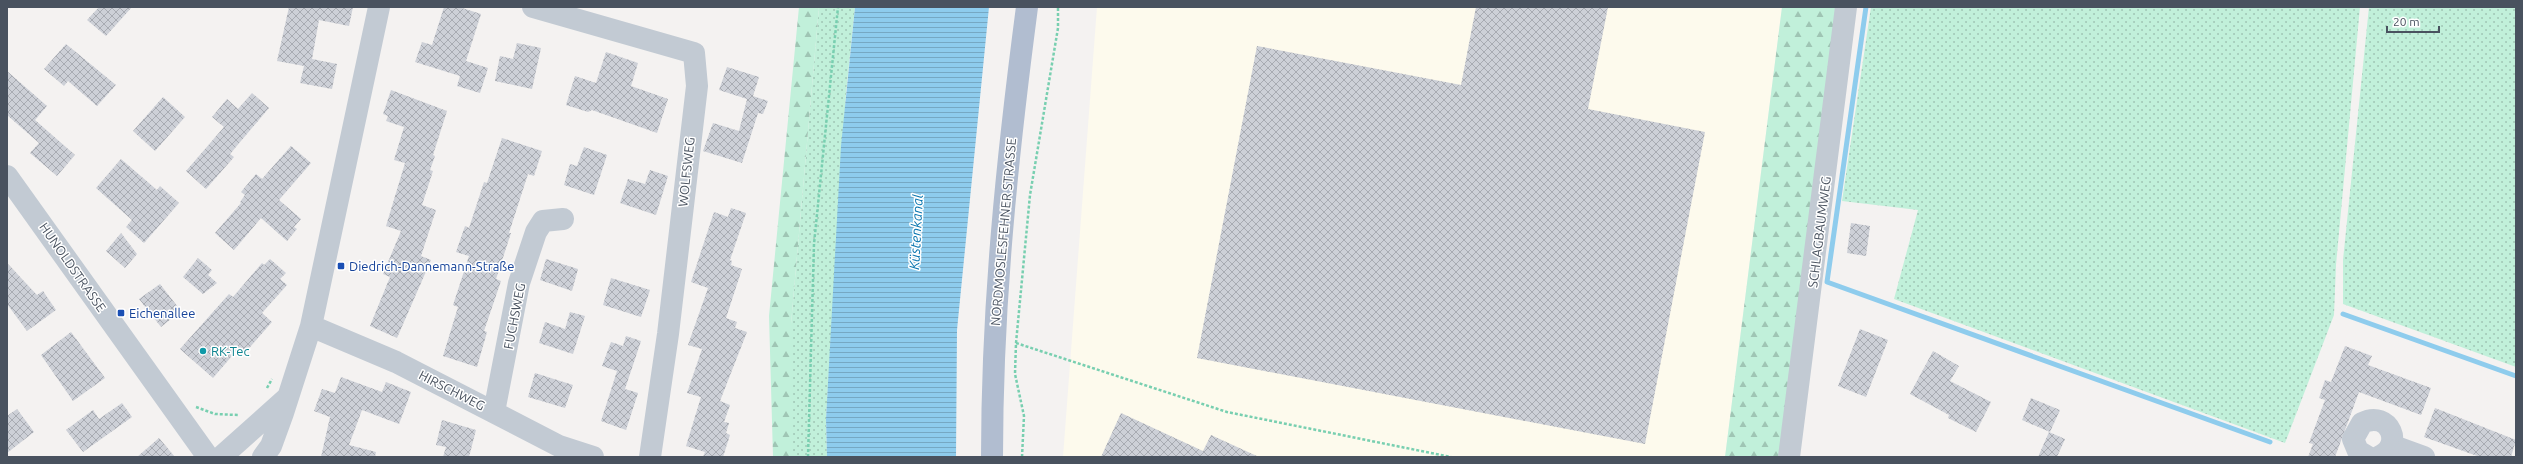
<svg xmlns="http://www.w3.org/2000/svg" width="2523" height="464" font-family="Ubuntu,sans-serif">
<defs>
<pattern id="grass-dots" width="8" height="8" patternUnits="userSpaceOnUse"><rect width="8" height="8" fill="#c1f0da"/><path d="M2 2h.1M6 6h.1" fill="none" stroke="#9fc5b4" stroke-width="1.8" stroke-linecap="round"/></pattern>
<pattern id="forest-firs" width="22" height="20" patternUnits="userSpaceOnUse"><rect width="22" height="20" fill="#c1f0da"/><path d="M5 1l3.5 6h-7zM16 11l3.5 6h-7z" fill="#9fc5b4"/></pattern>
<pattern id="water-rules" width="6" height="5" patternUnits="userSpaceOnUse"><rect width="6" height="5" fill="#8ecced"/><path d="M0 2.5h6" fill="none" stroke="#76a8c3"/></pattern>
<pattern id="building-cross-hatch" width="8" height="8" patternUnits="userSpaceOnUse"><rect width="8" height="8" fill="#cdd0d7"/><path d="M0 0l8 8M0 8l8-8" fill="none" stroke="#a8abb2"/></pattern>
</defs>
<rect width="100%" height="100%" fill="#f4f2f1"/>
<path fill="#fdfaed" d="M1097,7h685l-57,450h-662z"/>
<path fill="url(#grass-dots)" d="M819,7h36l-9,86 -20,326 1,38h-36v-133z
M1871,7h489l-24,258 -2,50 -49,128 -391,-144 24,-89 -76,-9z
M2369,7h147v360l-173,-63v-44z"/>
<path fill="url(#forest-firs)" d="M799,7h20l-28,317v133h-18l-4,-141z
M1782,7h57l-57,450h-57z"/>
<path fill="url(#water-rules)" d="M855,7h134l-32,323 -1,127h-129l-1,-38 15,-273z"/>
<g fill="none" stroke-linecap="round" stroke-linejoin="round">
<path stroke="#8ecced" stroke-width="5" d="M1866,7l-39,275 443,160
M2343,314l173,62"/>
</g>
<path fill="url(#building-cross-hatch)" d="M99,7h33l-26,29 -19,-16z
M289,7h64l-4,19 -30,-6 -7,39 25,5 -5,25 -32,-6 4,-17 -27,-5z
M444,7h15l22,7 -15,47 22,7 -8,25 -23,-7 3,-10 -45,-14 7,-20 10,3z
M1476,7h132l-20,102 117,23 -60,312 -448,-86 60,-312 204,39z
M517,43l24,5 -9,41 -37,-8 5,-25 13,3z
M66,44l50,41 -19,21 -29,-25 -4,5 -20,-17z
M606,52l32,11 -7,23 37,13 -11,34 -65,-23 -4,2 -22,-7 9,-29 21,7z
M727,67l32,10 -6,19 15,5 -5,13 -5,-1 -16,50 -39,-12 10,-28 26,8 8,-32 -28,-9z
M7,71l40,35 -12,14 40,35 -18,21 -27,-23 9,-10 -32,-28z
M391,90l56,21 -14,44 2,1 -5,14 3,1 -11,34 14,5 -15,46 10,4 -34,78 -27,-12 20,-49 -7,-3 18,-43 -15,-5 19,-63 -11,-3 10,-33 -18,-6 2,-5 -5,-2z
M252,93l17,15 -39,46 4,3 -28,32 -20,-18 38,-44 -12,-10 15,-18 11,10z
M163,97l22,20 -30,34 -22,-20z
M502,138l40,13 -8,25 -6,-2 -19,59h2l-15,46 5,2 -17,50 3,1 -10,35 -34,-11 15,-49 -5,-2 16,-49 -13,-4 9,-26 4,2 15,-46 3,1z
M291,146l20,17 -32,37 22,19 -7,8 3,2 -10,12 -26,-23 -27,32 -19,-17 26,-30 -1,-1 5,-7 -4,-3 15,-18 6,5z
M584,147l23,8 -13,40 -30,-10 6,-21 7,2z
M121,159l36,31 3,-4 19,17 -35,40 -18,-16 6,-7 -36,-32z
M650,170l18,6 -12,39 -36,-12 8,-24 17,5z
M731,208l15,5 -16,47 2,1 -1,4 11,4 -16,49 11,4 -2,6 12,4 -27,69 10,4 -6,17 5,1 -3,10 4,2 -7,22h-20l2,-5 -19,-6 15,-49 -14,-4 15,-44 -14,-4 20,-57 -17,-6 23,-70 14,5z
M1851,223l19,3 -4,30 -19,-3z
M121,233l16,21 -12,14 -19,-17z
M198,258l14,12 -4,5 9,8 -14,11 -20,-17z
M270,259l16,14 -6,6 7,6 -25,28 10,9 -28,32 -6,-5 -25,29 -33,-29 49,-55 4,3 29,-34 2,2z
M546,259l32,10 -6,22 -32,-11z
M7,263l30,32 6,-4 13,19 -29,21 -20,-27z
M611,278l39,12 -9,27 -38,-12z
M160,284l21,27 -20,16 -22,-28z
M570,312l15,4 -12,38 -34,-11 6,-21 20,7z
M1860,329l28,11 -22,57 -28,-11z
M71,332l34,46 -32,23 -32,-46z
M626,336l15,5 -16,48 13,4 -12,37 -25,-9 16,-50 -15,-5 9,-24 12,4z
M2345,346l27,10 -4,9 63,23 -10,27 -62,-23 -24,65h-27l5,-13 -4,-1 16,-43 -6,-2 6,-18 6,2z
M1933,351l26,15 -9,15 41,21 -15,30 -28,-14 1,-3 -39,-21z
M535,373l38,12 -8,23 -37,-11z
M341,377l41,15 4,-10 25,10 -12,32 -37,-14 -13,35 27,7 -1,5h-54l9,-40 -16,-6 8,-22 13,4z
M2031,398l29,12 -10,22 -28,-12z
M122,403l10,14 -49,35 -17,-22 27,-20 6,9z
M2435,408l81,32 -5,17h-31l-56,-20z
M17,409l17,23 -27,21v-37z
M1121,413l82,38 8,-16 48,22h-158z
M442,420l34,10 -7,27h-26l3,-10 -10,-2z
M2049,432l16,7 -8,18h-19z
M159,438l16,19h-38z"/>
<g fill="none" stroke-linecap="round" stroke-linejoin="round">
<path stroke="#78cfb0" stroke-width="2.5" stroke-dasharray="3 2" stroke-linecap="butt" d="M1016,343l211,69 224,45
M267,388l5,-9
M196,407l19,7 23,1
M808,457l6,-213 24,-237
M1022,457l2,-41 -9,-42 1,-31 14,-148 28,-167v-21"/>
<path stroke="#c2cad3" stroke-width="22" d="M533,7l161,46 3,33 -29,248 -18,123
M7,176l201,281
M311,326l85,36 163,84 34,11
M494,412l25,-129 17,-51 7,-11 20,-2
M2391,445l33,12
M221,457l66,-59
M263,457l8,-11 12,-33 28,-87 68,-319
M1789,457l57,-450
M2368,457l-10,-6 -5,-12 9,-16c28,-14 43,24 16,34"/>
<path stroke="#b1bdd0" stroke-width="22" d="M992,457c0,-153 15,-298 35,-450"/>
</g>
<g fill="#1a4fb4" stroke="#fff" stroke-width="1.5">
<rect x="337" y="262" width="8" height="8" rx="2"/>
<rect x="117" y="309" width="8" height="8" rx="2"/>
</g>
<circle fill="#0f9aa8" stroke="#fff" stroke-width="1.5" cx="203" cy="351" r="4"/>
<g text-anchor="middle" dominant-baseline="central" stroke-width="3" stroke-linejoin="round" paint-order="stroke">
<g font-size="13" fill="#49525f" stroke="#fff">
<text transform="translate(686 172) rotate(-84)">WOLFSWEG</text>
<text transform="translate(1003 232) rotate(-85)">NORDMOSLESFEHNER STRASSE</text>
<text transform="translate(1819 232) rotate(-83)">SCHLAGBAUMWEG</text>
<text transform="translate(73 267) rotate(55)">HUNOLDSTRASSE</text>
<text transform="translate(514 316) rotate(-79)">FUCHSWEG</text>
<text transform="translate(452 390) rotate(27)">HIRSCHWEG</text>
</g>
<g font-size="13" fill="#164399" stroke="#fff" text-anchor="start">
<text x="349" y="266">Diedrich-Dannemann-Straße</text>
<text x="129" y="313">Eichenallee</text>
</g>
<g font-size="13" fill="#0d838f" stroke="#fff" text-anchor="start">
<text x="211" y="351">RK-Tec</text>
</g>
<g font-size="14" font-style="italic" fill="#0b77b0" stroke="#fff">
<text transform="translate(916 232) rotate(-87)">Küstenkanal</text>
</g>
</g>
<rect width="2523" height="464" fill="none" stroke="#49525f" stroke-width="16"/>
<path d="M2387 26v6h52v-6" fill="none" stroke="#49525f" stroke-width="2"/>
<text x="2393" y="26" font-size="12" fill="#49525f" stroke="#ffffff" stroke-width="3" paint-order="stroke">20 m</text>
</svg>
